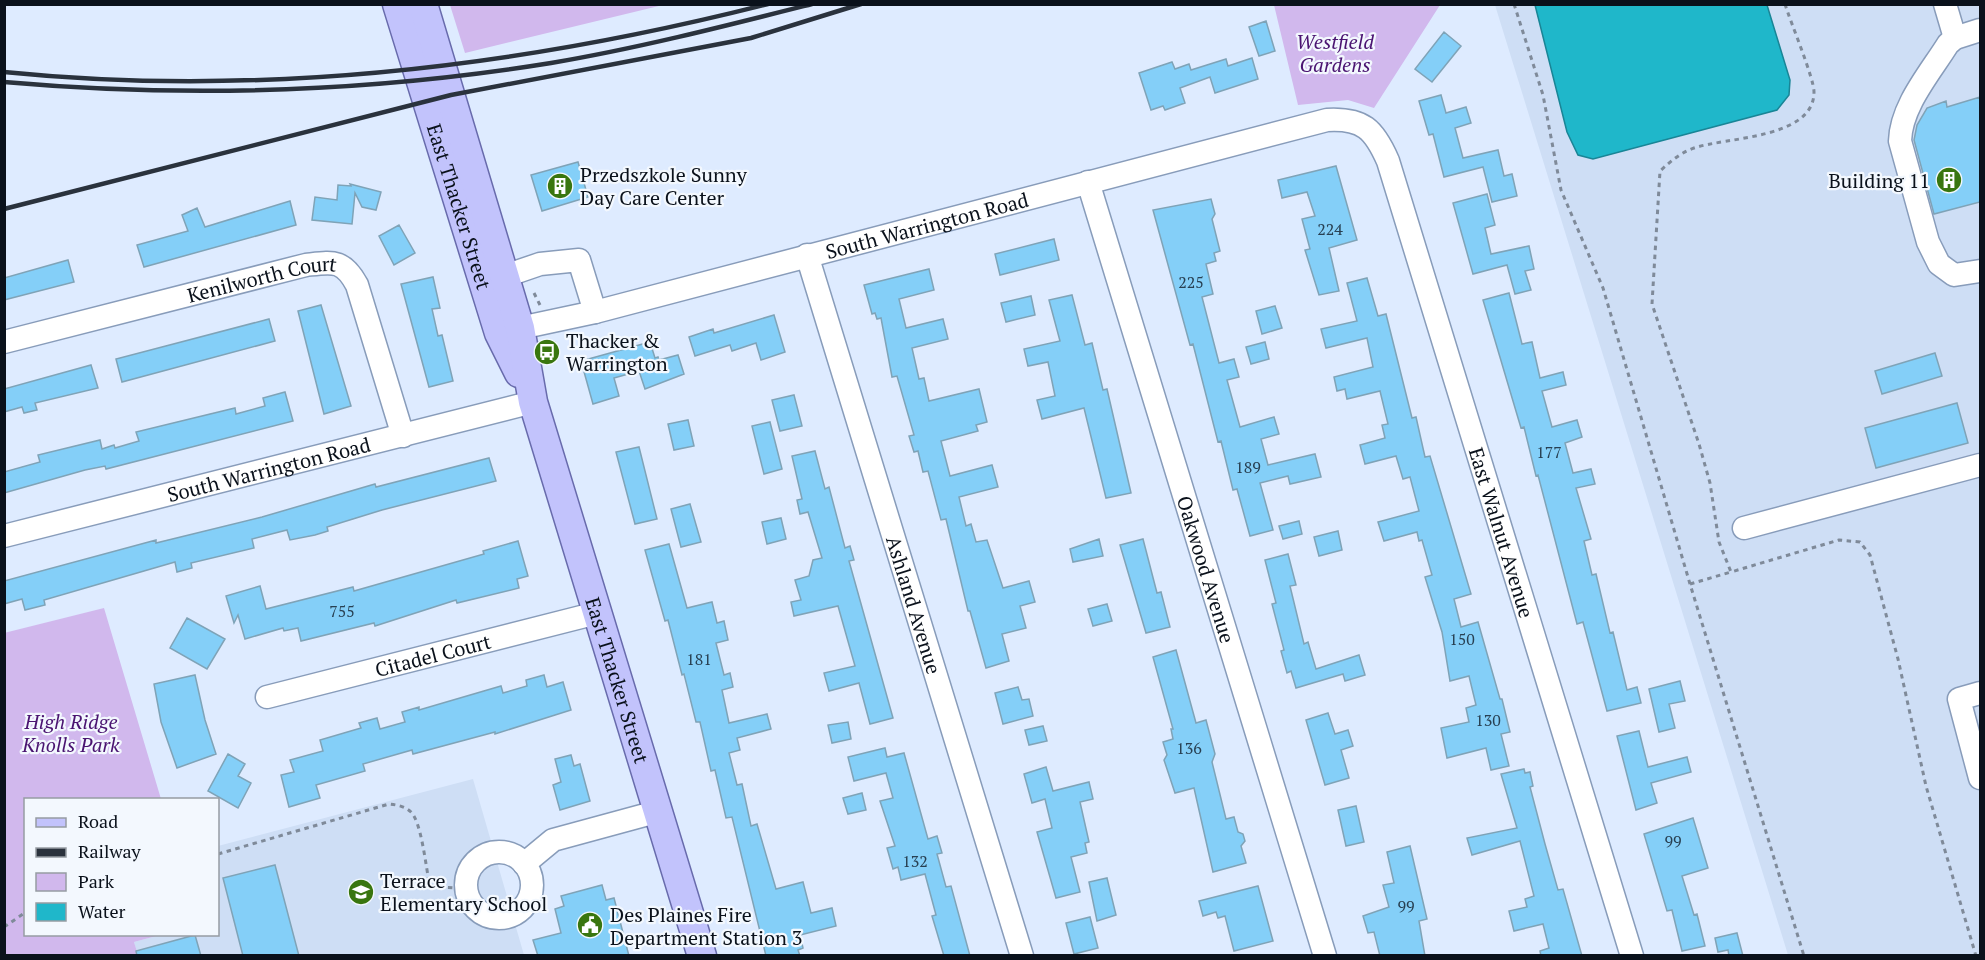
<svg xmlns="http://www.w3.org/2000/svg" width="1985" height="960" font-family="'PT Serif',serif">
<rect width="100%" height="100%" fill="#deebff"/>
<path fill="#cedef5" d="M1495,5h485v950h-192z
M473,779l51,176 -386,1 -4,-14 26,-7 58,-1v-88z"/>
<path fill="#d1b8ed" d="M450,5v-1l213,1 -198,48z
M1274,5v-1l166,1 -66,103 -26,-8 -50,5z
M104,608l57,191 -135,1v134l134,1 -26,7 4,13h-133l-1,-322z"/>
<path fill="#1fb7ca" stroke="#198596" stroke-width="1.5" d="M1535,5h232l23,75 -1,15 -12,15 -184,49 -15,-4 -11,-23z"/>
<path fill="#84cff8" stroke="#7fa3b7" stroke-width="1.5" d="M1266,21l9,30 -16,5 -10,-29z
M1444,32l17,14 -29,36 -17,-13z
M1252,58l6,21 -43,14 -5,-16 -30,11 5,15 -20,7 -2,-4 -12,4 -12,-37 33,-11 3,7 14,-5 2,6 35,-11 2,7z
M1441,95l5,18 20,-6 5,16 -16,5 8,30 35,-8 6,26 8,-2 5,22 -25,6 -9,-35 -39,10 -11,-43 -4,1 -10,-34z
M1980,97v105l-46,12 -20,-74 3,-15 10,-17 19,-7 1,6z
M578,162l10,35 -46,14 -11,-36z
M1336,166l21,74 -28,8 10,43 -20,4 -14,-45 5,-1 -8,-30 13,-3 -8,-24 -25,6 -4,-18z
M350,184l31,8 -5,18 -14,-3 -7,-14 -3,31 -40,-4 3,-23 22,3 1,-15 13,1z
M1487,194l8,31 -10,3 6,26 38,-8 5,23 -9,2 6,19 -16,4 -8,-29 -34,9 -20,-71z
M1211,199l4,15 -3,5 8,32 -6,2 2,8 -10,3 7,30 -11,3 17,66 15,-4 5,18 -12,3 13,47 34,-10 5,17 -18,5 7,26 47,-11 6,23 -31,7 -2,-8 -28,7 13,47 -23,6 -13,-47 -4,1 -12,-49 -3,1 -25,-98 -3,1 -37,-135z
M290,201l6,24 -152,42 -7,-22 51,-14 -6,-16 15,-7 8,19z
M399,225l16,28 -21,12 -15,-29z
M1054,239l5,21 -59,15 -5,-21z
M68,260l6,22 -70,18v-22z
M929,269l5,21 -35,9 7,29 37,-9 5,20 -36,9 7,31 5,-1 5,23 50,-12 8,33 -11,3 2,6 -37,10 9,35 42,-11 6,22 -39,10 7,29 5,-2 5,18 11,-2 16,48 26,-7 6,21 -15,4 6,22 -24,6 7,27 -23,7 -16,-57h-2l-22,-92 -5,1 -13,-49 -5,1 -5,-21 -4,1 -5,-16 5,-1 -17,-59 -5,1 -11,-59 -4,1 -2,-6 -3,1 -8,-29z
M433,277l7,31 -8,1 6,27 4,-1 11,46 -24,6 -28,-103z
M1367,278l11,38 8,-2 26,104 4,-1 9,40 5,-1 41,138 -17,5 7,28 17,-5 22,77h2l8,33 -9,2 8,32 -18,4 -5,-22 -39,10 -6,-30 28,-6 -3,-14 10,-3 -7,-29 -19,5 -8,-49 -17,-55 7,-2 -10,-35 -3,1 -2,-9 -33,9 -6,-19 41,-11 -9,-34 -7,2 -7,-23 -31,8 -5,-19 25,-7 -3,-13 6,-1 -8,-33 -33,8 -2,-10 -8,2 -3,-14 39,-10 -6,-29 -41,10 -5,-19 36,-8 -10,-38z
M1509,293l13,51 10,-2 8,36 23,-6 3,13 -24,6 10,36 25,-7 5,17 -17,6 8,30 18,-4 4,15 -19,4 15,51 -7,2 8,34 4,-1 14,59 3,-1 14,58 10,-3 4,16 -34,8 -24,-89 -6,2 -39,-149 -2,1 -12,-49 -3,1 -38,-128z
M1072,295l13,50 7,-2 11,47 4,-1 24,104 -25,5 -22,-90 -42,11 -5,-19 18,-4 -7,-34 -20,4 -4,-17 36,-8 -11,-41z
M1031,296l4,19 -29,7 -5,-19z
M321,305l30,101 -27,8 -26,-103z
M1275,306l7,22 -20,6 -6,-23z
M774,315l11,37 -24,8 -5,-17 -24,8 -2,-6 -35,11 -6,-19 24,-8 1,4z
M269,319l6,22 -153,41 -6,-23z
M650,342l5,16 3,-1 1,3 19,-5 6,19 -39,15 -6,-18 -25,7 5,18 -26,8 -12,-43z
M1265,342l4,17 -18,5 -5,-17z
M1935,353l7,23 -60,18 -7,-23z
M91,365l7,23 -63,15 2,7 -13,3 -2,-6 -18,5v-23z
M285,392l8,29 -187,48 -1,-3 -20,4 -81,23v-21l36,-10 -2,-7 62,-15 2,9 12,-4 1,3 24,-7 -3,-9 99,-24 1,6 29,-8 -2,-8z
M794,395l8,31 -22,5 -8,-31z
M1957,403l11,40 -92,25 -11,-40z
M688,420l6,26 -20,4 -6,-26z
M770,422l12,47 -18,5 -12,-48z
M639,447l18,72 -22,5 -19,-72z
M815,451l10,38 4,-2 16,61 5,-2 4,14 -5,1 44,157 -23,6 -11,-41 -30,8 -5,-18 31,-7 -17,-60 -44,10 -3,-14 10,-2 -6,-20 14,-4 4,-16 9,-2 -14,-46 -8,2 -3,-14 5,-1 -10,-43z
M489,458l7,23 -114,29 -55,17 1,4 -13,4 -25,5 -3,-10 -35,9 2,9 -63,15 1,5 -15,4 -2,-10 -131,38 1,5 -20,5 -3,-11 -18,5v-23l152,-41v3l106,-26 113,-33 1,3z
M690,504l11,38 -20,5 -10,-38z
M781,518l5,21 -19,5 -5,-22z
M1299,521l3,13 -19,5 -4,-13z
M1338,531l4,19 -23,6 -5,-19z
M1099,539l4,17 -30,6 -3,-13z
M1143,539l14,54 4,-1 9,35 -24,6 -26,-88z
M518,541l10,35 -11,3 2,9 -62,15 -1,-3 -81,26 -1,-3 -73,18 -3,-13 -14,3 -1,-3 -38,11 -7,-24 -4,8 -8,-27 34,-10 6,23 87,-22 1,4 130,-37 -1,-3z
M669,544l18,64 25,-6 5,21 7,-2 4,19 -12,3 8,32 6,-2 3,14 -11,3 7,33 38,-9 4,15 -34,9 3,12 -11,3 8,32 5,-1 9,42 6,-2 19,65 27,-7 8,31 21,-5 4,18 -36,9 3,13 -5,2 2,6h-34l-34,-139 -6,1 -11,-48 -4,1 -11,-49h-4l-12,-48 -2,1 -14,-55 -3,1 -20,-71z
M1288,554l8,31 -6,1 14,58 4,-2 8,27 43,-14 6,20 -20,6 -2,-7 -47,14 -5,-17 -4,2 -6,-22 3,-1 -12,-46 4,-1 -11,-43z
M1107,604l5,17 -19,5 -5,-17z
M187,618l38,21 -18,30 -37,-21z
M1176,650l20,73 10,-3 9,34 -3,8 14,57 8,-2 4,15 5,2 2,7 -4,5 5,17 -33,9 -19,-84 -19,5 -11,-33 3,-5 -4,-13 10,-3 -2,-10h2l-20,-72z
M195,675l10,45 11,34 -39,14 -16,-46 -7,-38z
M544,675l3,12 16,-5 8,28 -76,24v-2l-82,22 -1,-4 -49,14 2,7 -49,14 4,13 -31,9 -8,-32 13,-3 -4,-12 33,-9 -3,-11 41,-12 -2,-5 18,-5 3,11 25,-7 -3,-10 17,-5v3l82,-24 2,7 24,-7 -1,-6z
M1680,681l5,20 -16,3 6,24 -16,4 -10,-43z
M1018,687l4,13 7,-1 4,17 -30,8 -8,-31z
M1328,713l7,21 13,-4 5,16 -12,4 8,28 -24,7 -19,-65z
M848,722l3,17 -19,4 -4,-18z
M1043,726l4,15 -18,4 -4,-15z
M1639,731l9,36 39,-10 4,15 -40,11 6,20 -21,7 -19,-74z
M885,748l2,9 17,-4 24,86 9,-3 5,17 -5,1 9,33 5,-1 19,70h-26l-12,-40 4,-1 -11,-41 -24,6 -3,-13 -5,2 -6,-21 8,-2 -15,-45 13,-3 -7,-25 -32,8 -6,-24z
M228,754l17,10 -7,12 13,7 -13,25 -30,-17z
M571,755l3,11 6,-2 10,37 -30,9 -7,-25 8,-3 -6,-23z
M1046,767l7,24 36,-9 4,17 -13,3 9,40 -4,1 2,10 -16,4 9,35 -24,6 -19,-66 15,-4 -7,-29 -13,4 -8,-29z
M1524,769l1,4 5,-1 3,14 -3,1 15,57 13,46 5,-1 19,67h-41l-1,-5 9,-3 -6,-24 -29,7 -5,-20 18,-4 -2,-8 9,-3 -14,-55 -48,14 -5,-17 50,-10 -16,-54z
M862,793l4,17 -18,4 -5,-16z
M1356,806l8,36 -18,4 -8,-36z
M1693,818l15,50 -26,8 12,39 3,-1 8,32 -23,5 -10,-41 -5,1 -23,-77z
M1410,846l17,73 -8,2 6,35h-45l-6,-24 -6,1 -5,-17 26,-9 -6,-22 11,-2 -7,-31z
M275,865l24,91h-56l-20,-78z
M1107,878l9,37 -19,6 -8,-39z
M602,885l4,15 8,-2 15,58h-91l-5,-16 28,-7 -6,-24 9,-3 -3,-10z
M1258,886l15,55 -39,10 -9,-35 -7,2 -2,-6 -13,4 -4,-15z
M1090,917l8,31 -24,6 -8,-31z
M1737,933l6,23h-14l-1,-6 -10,2 -3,-14z
M195,935l6,21h-64l-1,-5z"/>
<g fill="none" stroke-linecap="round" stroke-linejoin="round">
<g stroke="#889cba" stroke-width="25">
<g id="minor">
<path d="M1945,4l10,34"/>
<path d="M1980,30l-25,8 -7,6c-18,29 -47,62 -48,97l28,101 11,22 15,11 26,-4"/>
<path id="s1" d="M1088,182l237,774"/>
<path id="s2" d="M807,255l215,701"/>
<path d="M505,276l35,-12 39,-4 16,52"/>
<path id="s3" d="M506,331l89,-19 732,-192c36,-2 47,9 61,41l244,795"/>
<path id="s4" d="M4,342l302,-77c27,-3 37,-6 51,20l46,151"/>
<path d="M1744,528l236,-63"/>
<path id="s5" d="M4,536l529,-134"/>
<path d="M1980,693l-21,6 21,79"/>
<path id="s6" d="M267,697l330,-84"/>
<circle cx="499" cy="885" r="33"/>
<path d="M524,864l29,-24 103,-28"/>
</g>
</g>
<g stroke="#686bac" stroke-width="31">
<g id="major">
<path id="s7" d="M397,4l102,329 20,40"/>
<path id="s8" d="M423,4l97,324 13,74 169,554"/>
</g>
</g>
<path stroke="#7f8a99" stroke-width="3" stroke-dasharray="4.5 4.5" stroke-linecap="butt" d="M1514,4l29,91 18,95 42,98 87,296 114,372
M1785,4c5,17 29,74 29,88 0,47 -88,45 -120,56 -14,5 -23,13 -34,23l-8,133 47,140 11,39 9,59 12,30 108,-32 21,2 10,13 28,104 28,127 50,170
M534,293l6,12
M1690,584l41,-12
M218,854l171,-50c8,1 16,2 22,8 11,11 15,58 19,74l36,3
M4,927l22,-15"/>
<use href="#minor" stroke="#fff" stroke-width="22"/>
<use href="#major" stroke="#c2c3fc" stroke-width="28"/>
<path stroke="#2a323d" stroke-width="4.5" d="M4,72c257,26 516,-5 764,-68
M4,82c182,16 367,10 547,-19 88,-15 174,-37 261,-59
M4,209l447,-114 300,-57 110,-34"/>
</g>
<defs>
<g id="building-disc" transform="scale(1.35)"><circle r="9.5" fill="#39760f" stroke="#f3f8fe"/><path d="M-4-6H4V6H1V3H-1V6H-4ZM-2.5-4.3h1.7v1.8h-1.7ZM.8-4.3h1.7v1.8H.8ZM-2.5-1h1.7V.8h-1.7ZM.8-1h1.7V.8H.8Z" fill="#fff"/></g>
<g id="bus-disc" transform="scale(1.35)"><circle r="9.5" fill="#39760f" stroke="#f3f8fe"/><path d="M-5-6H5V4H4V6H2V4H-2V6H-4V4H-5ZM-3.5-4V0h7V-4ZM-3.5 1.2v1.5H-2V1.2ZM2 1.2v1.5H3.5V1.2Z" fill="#fff"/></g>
<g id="school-disc" transform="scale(1.35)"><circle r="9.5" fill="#39760f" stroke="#f3f8fe"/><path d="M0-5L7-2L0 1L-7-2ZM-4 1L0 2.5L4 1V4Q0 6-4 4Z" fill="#fff"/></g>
<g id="civic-disc" transform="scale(1.35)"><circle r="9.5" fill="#39760f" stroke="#f3f8fe"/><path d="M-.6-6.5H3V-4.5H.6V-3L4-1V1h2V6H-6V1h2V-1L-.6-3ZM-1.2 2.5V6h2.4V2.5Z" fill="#fff"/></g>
</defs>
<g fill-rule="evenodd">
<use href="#building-disc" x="1949" y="180"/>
<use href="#building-disc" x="560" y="186"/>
<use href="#bus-disc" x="547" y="352"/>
<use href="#school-disc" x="361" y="892"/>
<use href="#civic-disc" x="590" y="925"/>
</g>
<g text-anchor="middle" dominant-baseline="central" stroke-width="4.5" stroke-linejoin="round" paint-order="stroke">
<g font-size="16" fill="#284052">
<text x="1330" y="229">224</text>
<text x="1191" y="282">225</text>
<text x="1549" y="452">177</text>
<text x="1248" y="467">189</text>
<text x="342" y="611">755</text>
<text x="1462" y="639">150</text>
<text x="699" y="659">181</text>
<text x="1488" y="720">130</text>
<text x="1189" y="748">136</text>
<text x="1673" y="841">99</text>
<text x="915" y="861">132</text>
<text x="1406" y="906">99</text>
</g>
<g font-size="20" font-style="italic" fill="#4a1471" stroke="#f3f8fe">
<text x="1335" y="41">Westfield<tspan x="1335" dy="23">Gardens</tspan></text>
<text x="71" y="721">High Ridge<tspan x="71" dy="23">Knolls Park</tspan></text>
</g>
<g font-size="20" fill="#0a111b" stroke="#f3f8fe" text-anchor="start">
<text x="580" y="174">Przedszkole Sunny<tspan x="580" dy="23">Day Care Center</tspan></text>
<text x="1930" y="180" text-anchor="end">Building 11</text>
<text x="566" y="340">Thacker &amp;<tspan x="566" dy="23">Warrington</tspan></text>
<text x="380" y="880">Terrace<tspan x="380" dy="23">Elementary School</tspan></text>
<text x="610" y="914">Des Plaines Fire<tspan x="610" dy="23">Department Station 3</tspan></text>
</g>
<g font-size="20" fill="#0a111b" stroke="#f3f8fe">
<text stroke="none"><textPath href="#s7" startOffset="212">East Thacker Street</textPath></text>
<text stroke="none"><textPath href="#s3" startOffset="434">South Warrington Road</textPath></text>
<text stroke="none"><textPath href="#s4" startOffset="266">Kenilworth Court</textPath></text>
<text stroke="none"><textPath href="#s5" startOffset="273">South Warrington Road</textPath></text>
<text stroke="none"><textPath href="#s3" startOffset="1317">East Walnut Avenue</textPath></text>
<text stroke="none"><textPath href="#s1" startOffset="405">Oakwood Avenue</textPath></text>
<text stroke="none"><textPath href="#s2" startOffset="366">Ashland Avenue</textPath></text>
<text stroke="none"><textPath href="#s6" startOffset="171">Citadel Court</textPath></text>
<text stroke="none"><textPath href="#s8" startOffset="704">East Thacker Street</textPath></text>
</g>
</g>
<rect width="1985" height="960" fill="none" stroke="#0a111b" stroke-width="12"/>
<rect x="24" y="798" width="195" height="138" fill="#f3f8fe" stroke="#969ca3" stroke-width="1.5"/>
<rect x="36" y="818" width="30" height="9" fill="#c2c3fc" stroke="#969ca3" stroke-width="1.5"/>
<text x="78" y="828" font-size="18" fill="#0a111b">Road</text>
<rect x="36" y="848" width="30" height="9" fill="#2a323d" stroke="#969ca3" stroke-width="1.5"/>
<text x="78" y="858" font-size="18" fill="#0a111b">Railway</text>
<rect x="36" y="873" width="30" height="18" fill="#d1b8ed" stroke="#969ca3" stroke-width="1.5"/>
<text x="78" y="888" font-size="18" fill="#0a111b">Park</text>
<rect x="36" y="903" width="30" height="18" fill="#1fb7ca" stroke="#969ca3" stroke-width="1.5"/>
<text x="78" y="918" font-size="18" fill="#0a111b">Water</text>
</svg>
